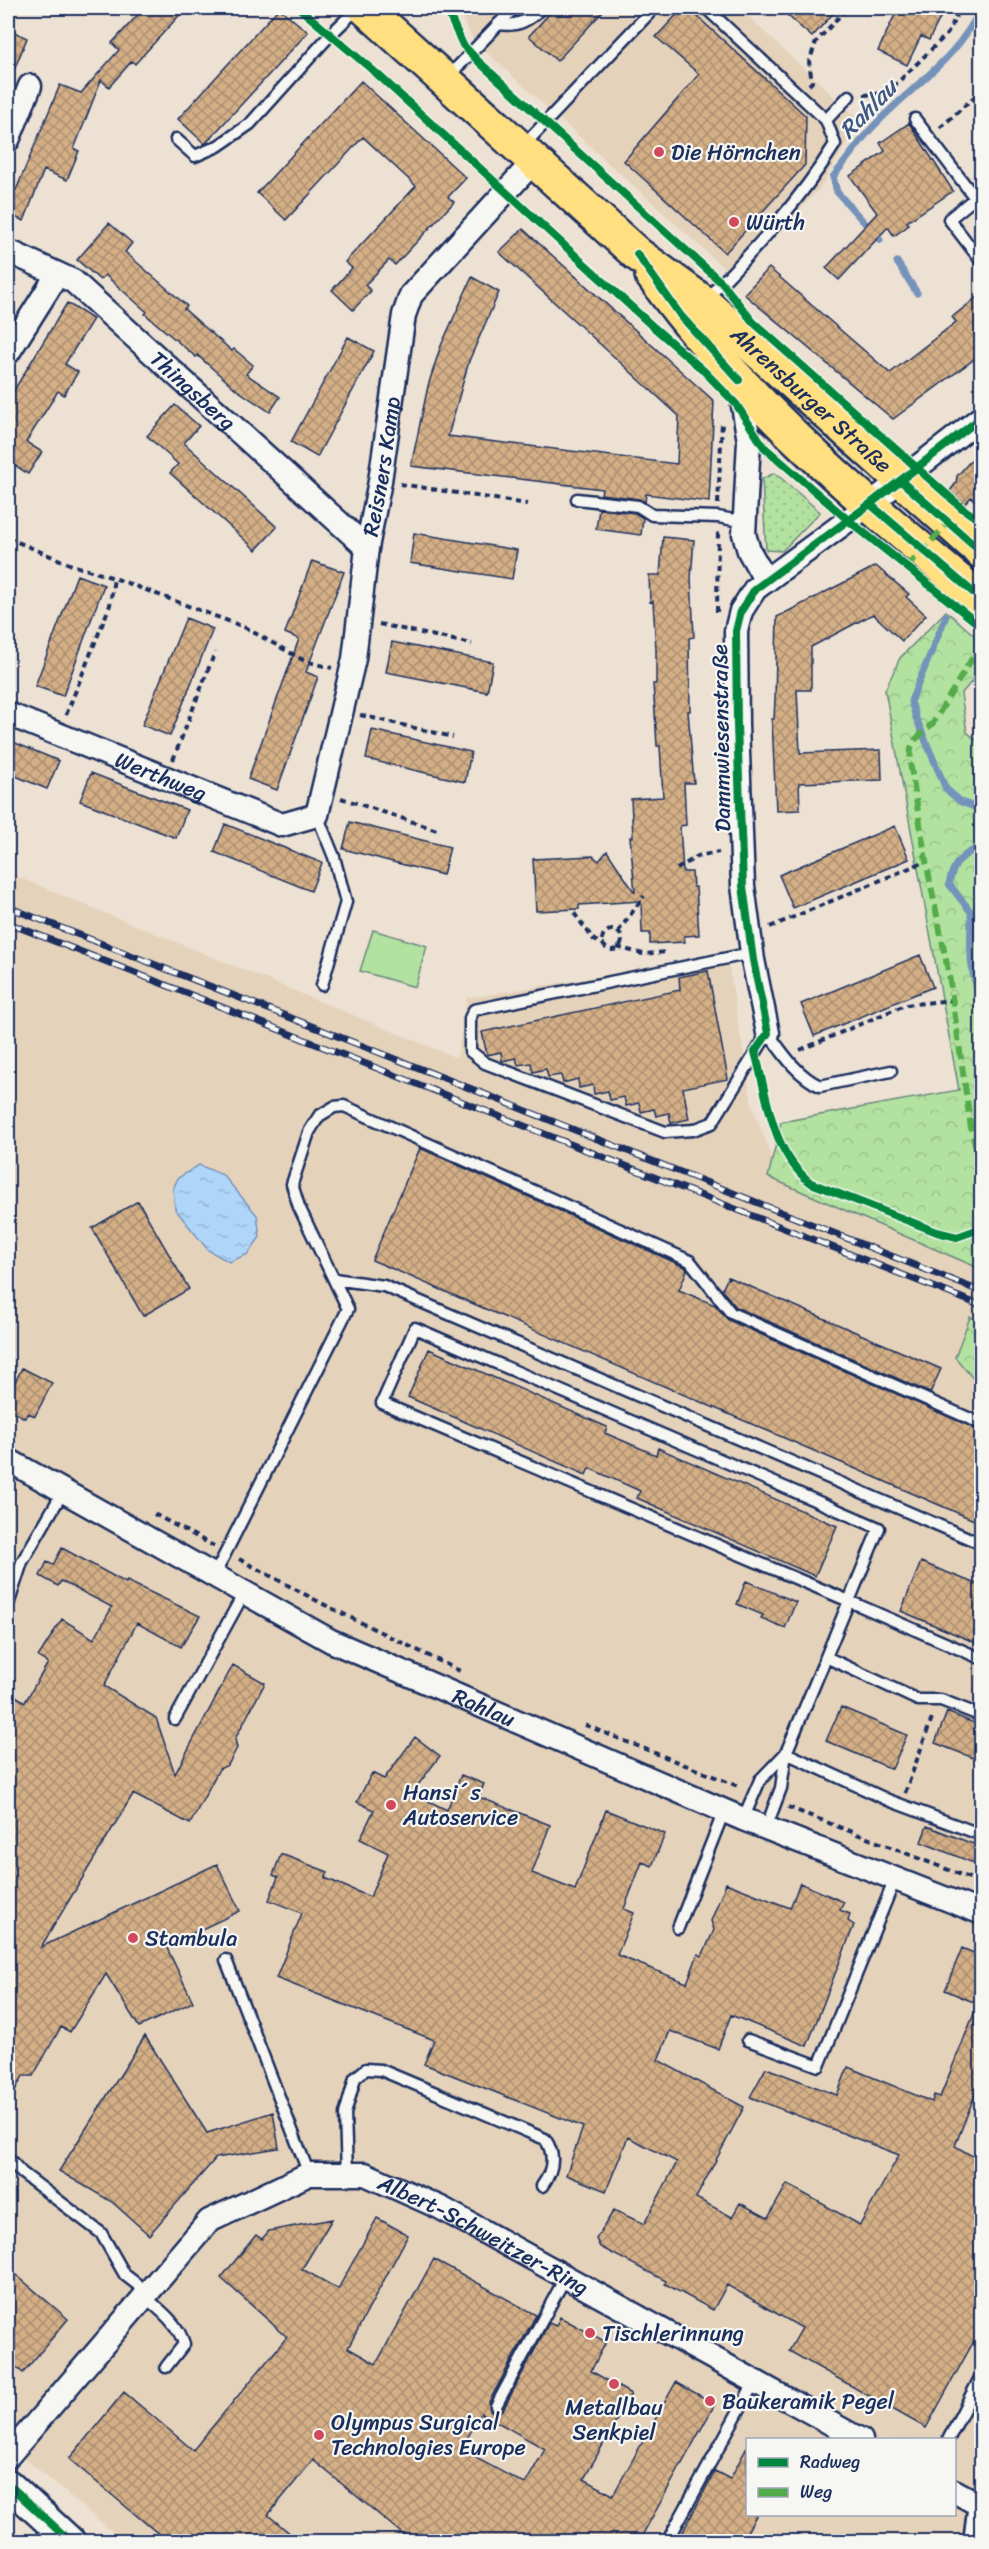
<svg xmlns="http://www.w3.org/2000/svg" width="989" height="2549" font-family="Sriracha,sans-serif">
<defs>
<pattern id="grass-dots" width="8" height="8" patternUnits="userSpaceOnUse" patternTransform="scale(1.5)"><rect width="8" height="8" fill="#b3e2a0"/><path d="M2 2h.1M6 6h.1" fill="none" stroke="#99c28c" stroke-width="1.8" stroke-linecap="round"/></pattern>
<pattern id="park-crowns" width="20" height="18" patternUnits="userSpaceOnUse" patternTransform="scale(1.5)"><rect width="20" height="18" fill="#b3e2a0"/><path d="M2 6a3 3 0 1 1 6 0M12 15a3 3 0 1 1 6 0" fill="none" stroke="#99c28c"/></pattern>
<pattern id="water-ripples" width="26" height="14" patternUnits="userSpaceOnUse" patternTransform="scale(1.5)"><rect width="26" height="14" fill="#afd5f8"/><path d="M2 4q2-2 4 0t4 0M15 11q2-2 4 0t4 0" fill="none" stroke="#96b7d7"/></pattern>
<pattern id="building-cross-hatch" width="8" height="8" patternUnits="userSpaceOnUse" patternTransform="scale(1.5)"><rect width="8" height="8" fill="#d4af86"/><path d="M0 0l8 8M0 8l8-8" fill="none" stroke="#ab8f71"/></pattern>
</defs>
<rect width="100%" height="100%" fill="#ece1d2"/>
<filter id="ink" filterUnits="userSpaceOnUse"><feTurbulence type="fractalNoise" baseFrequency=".0167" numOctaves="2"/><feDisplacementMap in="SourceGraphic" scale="12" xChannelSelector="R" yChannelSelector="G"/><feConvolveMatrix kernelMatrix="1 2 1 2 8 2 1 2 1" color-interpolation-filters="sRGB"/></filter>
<g filter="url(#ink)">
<path fill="#e5d2bb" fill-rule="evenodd" d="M457,8h282l121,113 -40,67 -85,90 -261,-237z
M8,873l449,185 10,-60 260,-42 25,149 29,77 200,87v53l-10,-5 -15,40 26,31 -1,1153h-857l-116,-96zM748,2440h206v74h-206z"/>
<path fill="url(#grass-dots)" stroke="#67887f" stroke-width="1.5" d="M740,351l121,109 -4,5 -96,-87 -28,-20z
M775,473l45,39 -38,39 -16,-1 -4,-71z"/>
<path fill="url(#park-crowns)" stroke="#67887f" stroke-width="1.5" d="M946,611l35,30v30l-20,23 6,38 15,13 -1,524 -213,-92 13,-55 178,-32 -74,-400 15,-32z
M970,1317l11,5v66l-26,-31z"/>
<path fill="#b3e2a0" stroke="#67887f" stroke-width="1.5" d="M373,930l54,16 -12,41 -55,-16z"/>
<path fill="url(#water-ripples)" stroke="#7493ba" stroke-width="1.5" d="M199,1165l24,10 34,40 3,22 -12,17 -19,8 -21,-12 -33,-41 -2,-20 5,-11z"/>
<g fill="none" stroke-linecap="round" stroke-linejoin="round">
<path stroke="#7493ba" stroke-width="7" d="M880,240l-43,-48 -4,-15c12,-15 24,-32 37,-47 38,-42 86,-68 111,-122
M897,262l20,31
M946,616l-35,85 5,17 30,71 15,13 21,8
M982,846c-20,8 -29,17 -33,38l22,28c0,30 -4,59 11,87"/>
</g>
<path fill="url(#building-cross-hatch)" stroke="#1b2f5e" stroke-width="1.5" fill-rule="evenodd" d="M144,8h42l-51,56 -3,-3 -23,26 -8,-7 -27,69 5,2 -12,29 -23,-10 -20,51 -16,-7v-28l8,4 44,-105 21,8 38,-43 -7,-7z
M279,8l29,24 -103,112 -27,-25z
M548,8h58l-49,53 -28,-25 20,-22z
M683,8h5l118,108 -1,49 -80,88 -101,-92 75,-87 -43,-37z
M779,8h59l-26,29z
M898,8h47l-16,32 -8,-4 -14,29 -29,-14z
M8,29l19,9 -19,47z
M361,81l105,97 -18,19 6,5 -59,63 -6,-5 -24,25 6,6 -18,19 -21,-20 20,-22 -7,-6 71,-76 -53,-49 -77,83 -29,-27z
M909,123l44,68 -46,31 2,3 -15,11 -6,-9 -49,53 -13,-12 51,-55 -27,-37 35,-25 -5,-8z
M109,223l23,20 -7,9 62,54 -3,3 48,42 2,-2 19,16 -7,9 34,23 -10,15 -33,-22 -40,-35 -1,2 -51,-43 2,-2 -42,-37 -5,5 -23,-20z
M523,229l191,172 -5,101 -63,-8 -1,8 -6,-3 -38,-5 1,-5 -191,-23 17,-80 12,-38 32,-71 27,15 -30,69 -21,75 229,28 2,-48 -180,-164z
M769,268l121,105 66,-51 -4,-5 29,-23v60l-88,65 -149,-125z
M67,303l26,16 -28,45 13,8 -14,23 -6,-4 -32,51 16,10 -14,22 -15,-10 -5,8v-72z
M348,337l26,14 -57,106 -26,-15z
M175,405l24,21 -15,17 93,84 -21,23 -86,-77 8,-9 -31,-28z
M981,449v58l-10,-10 -6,7 -15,-13 6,-8 1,-7z
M599,509l36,4 8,5 -2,17 -45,-6z
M414,533l103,17 -5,29 -102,-16z
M663,537l31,3 -3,38 3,59 -5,1 1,73h-2l6,72h-10l2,42 -6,1 3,46h9l1,15h3l3,48 -15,1 1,6 -35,2v-11h-8l-1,-32 -62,4v4l-43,2 -3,-52 60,-3 6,5 8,-10 28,42 -5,-56h3l-2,-38 32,-2 -3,-51h-3l-2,-33 -2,-29h3v-34l-3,-49 -3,1 -1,-27h11z
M312,561l32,11 -38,100 12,5 -41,113 -29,-11 51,-140 -14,-6z
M876,566l33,28 -3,3 20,18 -24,26 -29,-27 -62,33v43h-14l3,63 81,-3 1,30 -83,3 1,27 -24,1 -4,-92h2l1,-20 2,-82z
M77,575l27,10 -41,111 -28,-10z
M186,618l27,11 -43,107 -28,-11z
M392,642l101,20 -6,30 -101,-20z
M372,730l99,22 -6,30 -99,-23z
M8,740l51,21 -12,28 -39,-16z
M91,773l96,37 -11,28 -96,-37z
M350,822l100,25 -7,28 -100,-26z
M225,824l97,39 -11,28 -97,-39z
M895,826l14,33 -116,49 -14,-33z
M920,955l13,32 -119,49 -13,-32z
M708,971l20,108 -45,9 6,31 -18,4 -2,-10 -13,3 -2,-7 -13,3 -2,-9 -13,3 -2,-9 -14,3 -2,-9 -14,3 -1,-9 -14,3 -1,-9 -15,4 -2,-8 -13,2 -2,-8 -13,3 -2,-9 -13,2 -2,-7 -14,3 -1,-9 -14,3 -5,-23 198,-42 -1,-13z
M420,1148l265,119 2,3 -8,20 36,15 13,15 253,111v92l-609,-263z
M138,1201l51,88 -46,27 -51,-88z
M728,1277l213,92 -11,24 -194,-86 -14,-17z
M429,1349l178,78 -2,6 51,22 2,-7 179,78 -22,50 -178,-78 3,-7 -51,-23 -3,7 -178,-78z
M22,1368l30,15 -17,33 -7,-3 -3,5 -17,-9v-12z
M62,1548l64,35 1,-2 73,35 -19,31 -44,-24 -33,63 52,32 19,56 58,-109 32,18 -30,56 2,9 -9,17 -9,4 -29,55 -57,-30 -92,153 176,-83 23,47 -74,35 27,56 -54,25 -33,-53 -36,58 -9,-5 -28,49h-10l-15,27v-412l17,11 23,-39 -10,-6 24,-38 32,20 18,-32 -51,-26 -3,5 -18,-10 7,-14 6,3z
M921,1562l60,24v59l-80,-34z
M746,1581l50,21 -11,26 -24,-10 2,-3 -26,-11z
M841,1707l66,28 -15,34 -66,-28z
M947,1712l34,14v35l-46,-18z
M415,1737l25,19 -28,37 35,17 14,-35 23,9 -5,13 71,28 -18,48 43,17 31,-80 59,24 -13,32 -10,-4 -18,47 10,4 -17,42 70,28 11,-29 4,2 12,-26 -3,-9 15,-38 64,25 10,-25 44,19 -4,8 10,4 -2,7 6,4 -47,121 -76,-31 -13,34 -48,-18 -12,29 86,47 -48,91 36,19 8,-14 28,15 19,-34 73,41 39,-70 -149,-58 16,-29 71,27 11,-28 84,35 2,-7 6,2 38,-93 -33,-14 17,-42 19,8v123l-26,67 26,15v167l-55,100 -137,-77 13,-23 -75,-43 -14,25 -48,-26 1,-3 -66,-34 -4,-8 18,-29 30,14 33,-62 -49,-25 -22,54 -40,-16 17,-48 -159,-63 10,-24 -158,-62 26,-65 -33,-13 9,-23 -5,-2 8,-21 47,18 -3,6 45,19 18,-44 -28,-14 14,-29 -17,-8 15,-29 12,6z
M927,1826l54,21v19l-60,-24z
M145,2036l62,97 66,-21 6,36 -63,10 -67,77 -37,-33 -53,-31z
M377,2218l31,17 -60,113 28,16 58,-105 102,56 -47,87 1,8 7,3 6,-3 46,-87 7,3 4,-9 46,25 -15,29 40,23 -47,85 29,16 63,-113 39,22 -76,137h-162l-9,-7 -7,7h-50l-98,-81 -45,55 31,26h-132l-98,-82 55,-67 69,58 94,-113 -66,-59 35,-43 6,4 7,-8 63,-12 -30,50 36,20zM481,2413l64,36 -20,35 -64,-34z
M8,2268l60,51 -45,54 -15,-13z
M747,2447v67h10l-15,27h-64l37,-70 15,8z"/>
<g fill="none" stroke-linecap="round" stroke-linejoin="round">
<g stroke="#1b2f5e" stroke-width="15">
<path id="service" d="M706,8l120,112
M498,24c19,3 31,-3 43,-16
M446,79l68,-71
M915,119l60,79 -26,21 33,43
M176,139l19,17 23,-10 32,-22 81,-90 27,-26
M523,146l131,-138
M706,299c47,-47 94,-98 129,-155l-9,-24 23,-24
M577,499l61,7 14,9 66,2 27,5
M317,815l17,42 12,45 -24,83
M752,953l-278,57 -4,8v33l15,12 180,69 28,-2 19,-7 56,-90c14,19 29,43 52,53l71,-15
M334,1279l50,7 598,258
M214,1576l134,-267 -49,-102 -7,-23 17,-52 10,-16 15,-9 10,-1 346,155 41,52 251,111
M8,1605l14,-43 42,-72
M826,1657l23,-56 -467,-198 33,-75 464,200 -30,73 133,58
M175,1719l69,-126
M786,1753l102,47 94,35
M743,1819l17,-39 25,-26
M766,1828l15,-40 5,-35 40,-96 92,43h23l41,16
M678,1928l46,-117
M226,1960l83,214
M748,2040l71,26 76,-187
M8,2158l14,15 79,60 24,42 22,17
M347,2174l-2,-60 10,-36 11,-9 15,1 164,69c11,16 8,32 -3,47
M144,2296c16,14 34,27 40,48l-18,23
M496,2406l70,-130
M948,2440l34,-66
M667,2542l88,-161
M969,2542l5,-40"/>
</g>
<g stroke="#1b2f5e" stroke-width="27">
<g id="minor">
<path d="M8,140l22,-54"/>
<path id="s1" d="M8,251l65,30 294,267"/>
<path d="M8,353l49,-78"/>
<path d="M739,382l10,59 -5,93 5,17 17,30"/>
<path id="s2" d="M8,714l274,111 35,-10 37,-156 13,-111 13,-67 24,-166 7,-20 123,-134"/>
<path d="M768,1033l-15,-73 -10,-74 -6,-161 -1,-94 5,-20 14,-22 115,-85 112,-87"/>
<path id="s3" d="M8,1460l323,181 412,178 239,94"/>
<path id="s4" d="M8,2456l201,-235 100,-47h56l76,34 420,232"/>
<path d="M954,2491l28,15"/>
</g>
</g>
<g stroke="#1b2f5e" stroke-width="33">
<path id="tertiary" d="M8,2484l63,58"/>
</g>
<g stroke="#1b2f5e" stroke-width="38">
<g id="primary">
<path id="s5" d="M365,8l272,246 66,48 279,250"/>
<path d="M652,275c88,123 213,229 330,325"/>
</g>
</g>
<path stroke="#1b2f5e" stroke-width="4" stroke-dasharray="6 4.5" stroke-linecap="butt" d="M809,85l3,-3 -3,-20 7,-20 31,-34
M864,95l23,-2 61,-60 12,-25
M940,128l42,-38
M400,484l127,20
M718,504l4,-82
M8,538l64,27 42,13 130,49 61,34 27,7
M717,612l1,-80
M379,624l93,20
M66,715l44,-110 4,-27
M360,715l93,22
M173,760l42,-108
M341,798l99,33
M677,869l21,-13 21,-4
M574,913l20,27 9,4
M770,927l156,-66
M602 940a10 10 0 1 1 20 0a10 10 0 1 1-20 0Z
M618,932l26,-36
M617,947l26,7 24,-2
M800,1050l105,-45 48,-5
M154,1514l60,32
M239,1559l82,44 139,68
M585,1725l155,62
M905,1793l28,-78
M788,1807l194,76"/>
<use href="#service" stroke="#f6f6f2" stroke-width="10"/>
<use href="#minor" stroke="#f6f6f2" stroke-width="22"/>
<use href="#tertiary" stroke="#f6f6f2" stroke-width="28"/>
<use href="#primary" stroke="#ffdf80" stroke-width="33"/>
<g stroke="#1b2f5e" stroke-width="7">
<path id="rail" d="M8,907l421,165 553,220
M8,923l974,383"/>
</g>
<use href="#rail" stroke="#f6f6f2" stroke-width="4.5" stroke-dasharray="14" stroke-linecap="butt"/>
<path stroke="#52ab49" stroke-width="6" stroke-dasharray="12 6" stroke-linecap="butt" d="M907,567l45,-48
M982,642l-49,81 -18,17 -4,8 -1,14 16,99 23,114 22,153 11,41"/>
<g stroke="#f6f6f2" stroke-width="11">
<path id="cycleway" d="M299,8l77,65 274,251 54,47 32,33 28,43 84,73 134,107
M446,8l17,37 16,17 243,221 31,39 209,186 20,14
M637,254l44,62 58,64
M982,417l-112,87 -115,85 -14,22 -5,20 1,94 6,161 10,74 15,73 -13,19c13,47 16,99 56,131l126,49 20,5 25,-9
M901,481l81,71
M870,504l112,96
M8,2484l63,58"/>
</g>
<use href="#cycleway" stroke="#00873e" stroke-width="8"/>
</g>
</g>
<g fill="#d1495b" stroke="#f6f6f2" stroke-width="2">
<circle cx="659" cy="152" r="6"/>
<circle cx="734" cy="222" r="6"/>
<circle cx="391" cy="1805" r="6"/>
<circle cx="133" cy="1938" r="6"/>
<circle cx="590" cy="2333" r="6"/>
<circle cx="614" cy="2384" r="6"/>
<circle cx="710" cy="2401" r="6"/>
<circle cx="319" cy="2435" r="6"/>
</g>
<g text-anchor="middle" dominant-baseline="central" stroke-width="4.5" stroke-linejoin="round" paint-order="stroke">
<g font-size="22" fill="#1b2f5e" stroke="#f6f6f2" text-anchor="start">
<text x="671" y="152">Die Hörnchen</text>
<text x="746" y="222">Würth</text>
<text x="403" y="1792">Hansi´s<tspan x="403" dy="25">Autoservice</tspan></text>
<text x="145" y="1938">Stambula</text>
<text x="602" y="2333">Tischlerinnung</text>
<text x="722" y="2401">Baukeramik Pegel</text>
<text x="614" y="2407" text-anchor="middle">Metallbau<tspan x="614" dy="25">Senkpiel</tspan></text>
<text x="331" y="2422">Olympus Surgical<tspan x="331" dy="25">Technologies Europe</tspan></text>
</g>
<g font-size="22" fill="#1b2f5e" stroke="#f6f6f2">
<text stroke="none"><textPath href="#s1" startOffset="234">Thingsberg</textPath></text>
<text stroke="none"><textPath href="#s5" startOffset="594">Ahrensburger Straße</textPath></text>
<text stroke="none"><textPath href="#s2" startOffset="687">Reisners Kamp</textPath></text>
<text transform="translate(721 738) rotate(-91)">Dammwiesenstraße</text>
<text stroke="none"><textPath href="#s2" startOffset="165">Werthweg</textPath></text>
<text stroke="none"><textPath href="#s3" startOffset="537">Rahlau</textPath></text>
<text stroke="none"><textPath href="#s4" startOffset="609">Albert-Schweitzer-Ring</textPath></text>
</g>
<g font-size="24" font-style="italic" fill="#405884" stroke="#f6f6f2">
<text transform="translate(868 109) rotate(-46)">Rahlau</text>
</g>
</g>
<rect width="989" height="2549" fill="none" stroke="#f6f6f2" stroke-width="30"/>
<rect x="15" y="15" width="959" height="2519" fill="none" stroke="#1b2f5e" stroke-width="2" filter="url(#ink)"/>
<rect x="746" y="2438" width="210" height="78" fill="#f6f6f2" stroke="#9ea6b7" stroke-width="1.5"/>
<rect x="758" y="2458" width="30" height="9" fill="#00873e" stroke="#9ea6b7" stroke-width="1.5"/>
<text x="800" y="2468" font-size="18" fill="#1b2f5e">Radweg</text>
<rect x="758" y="2488" width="30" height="9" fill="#52ab49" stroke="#9ea6b7" stroke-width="1.5"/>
<text x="800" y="2498" font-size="18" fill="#1b2f5e">Weg</text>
</svg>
